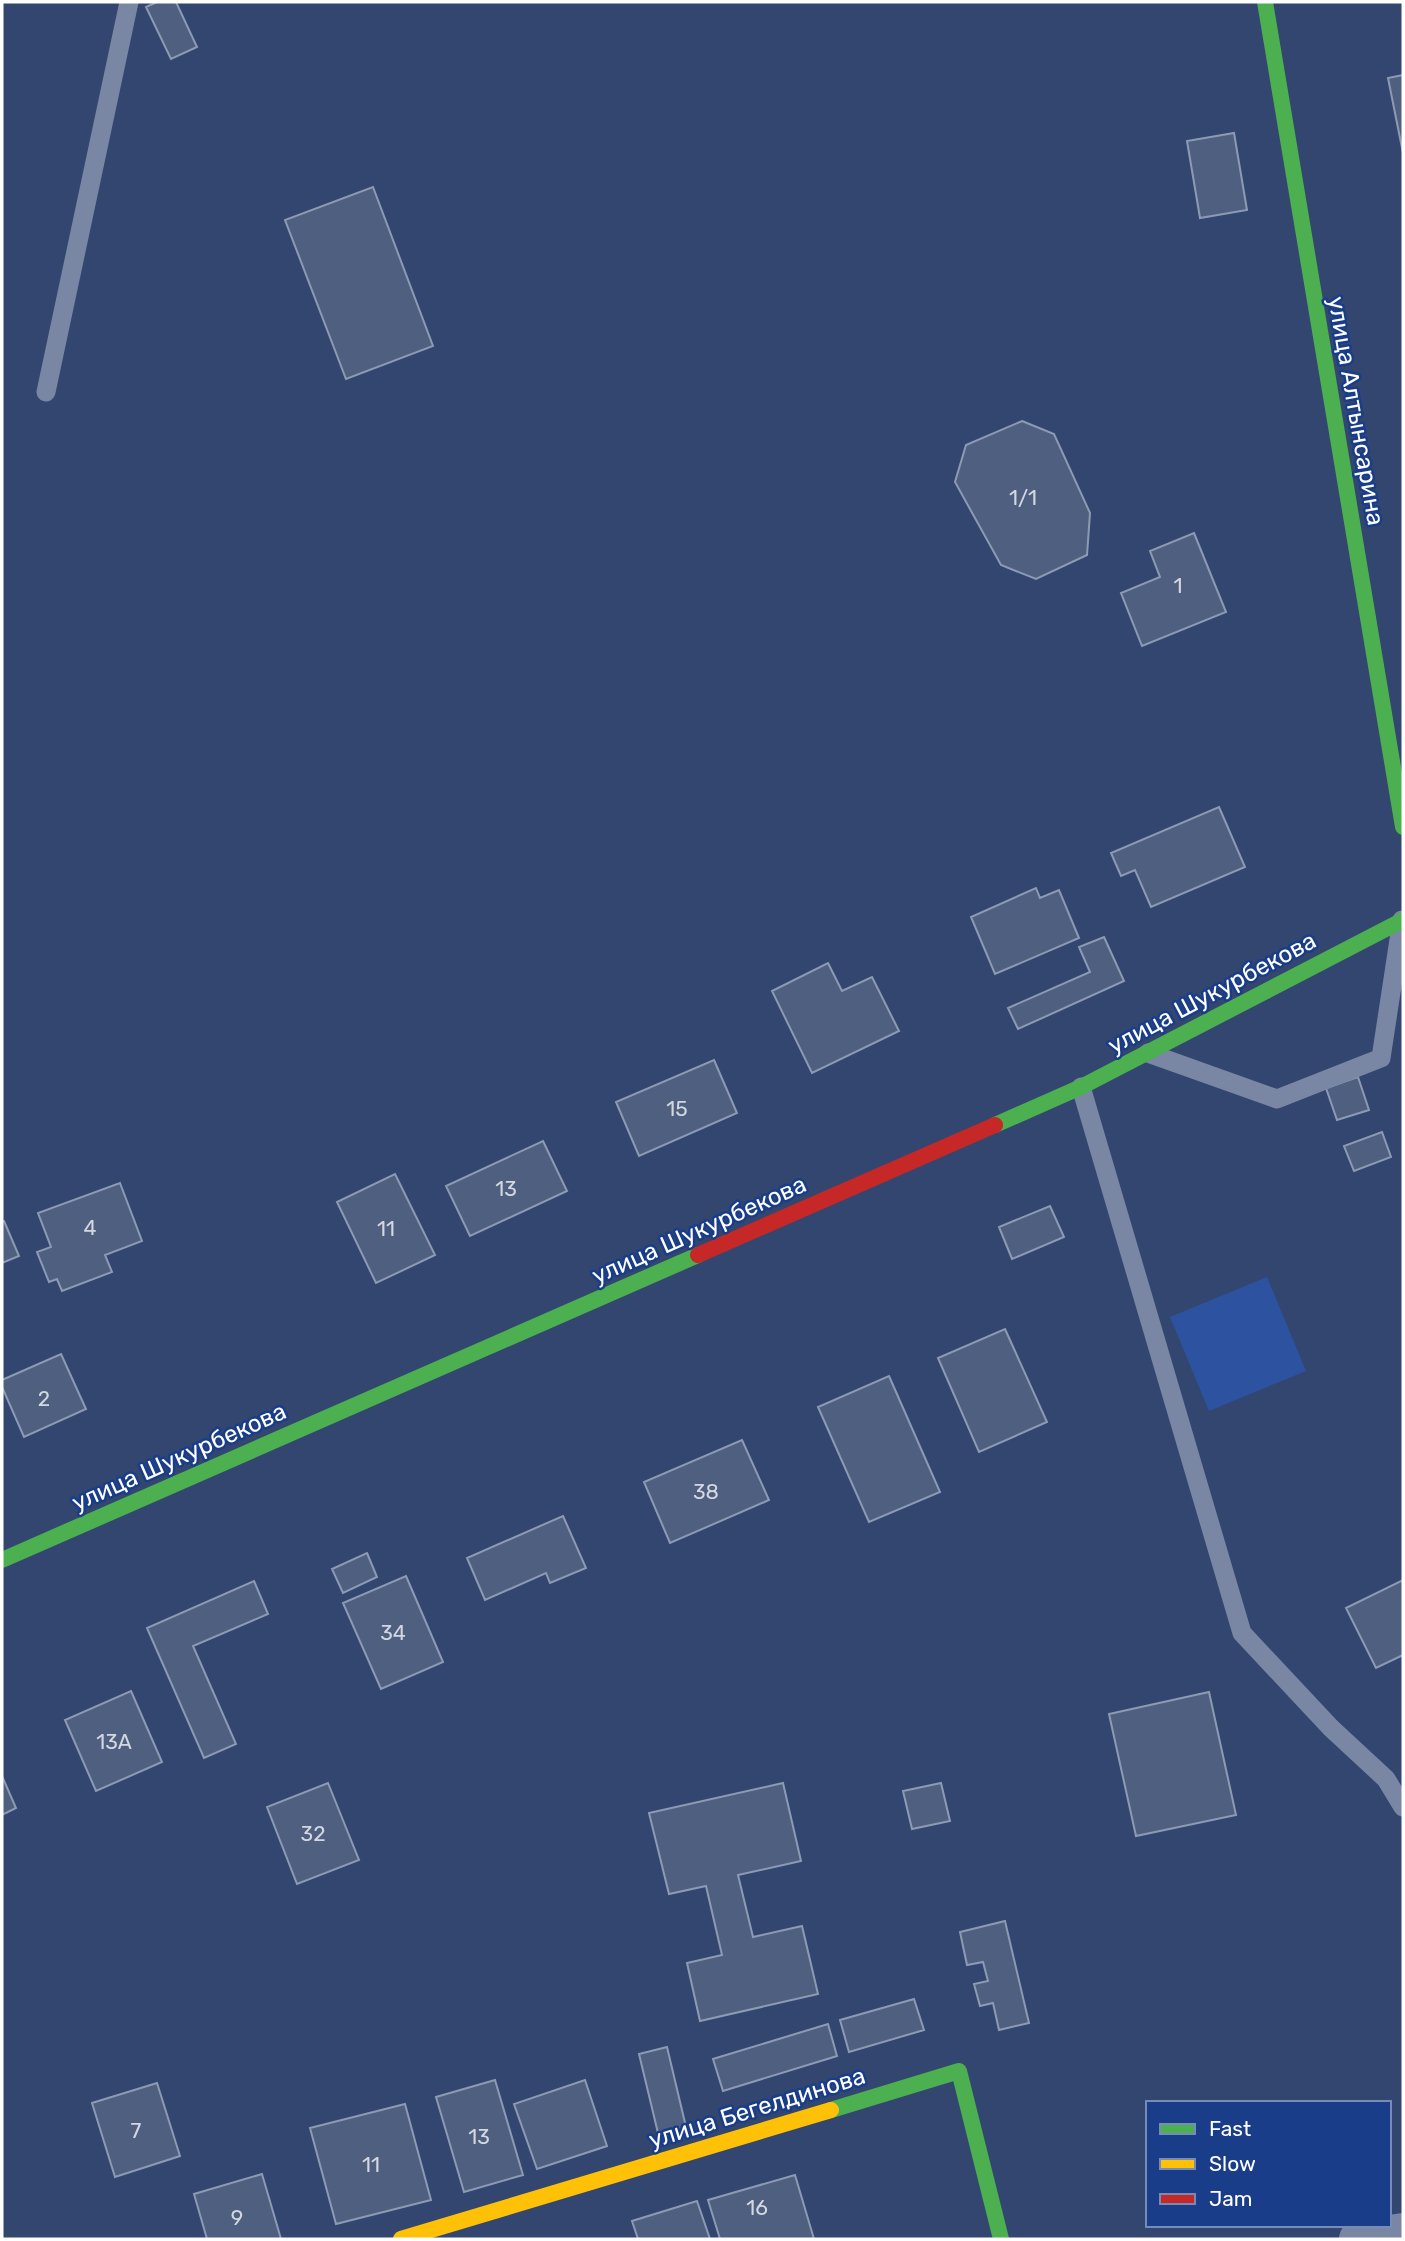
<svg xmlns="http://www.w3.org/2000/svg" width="1405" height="2241" font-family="Rubik,sans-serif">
<rect width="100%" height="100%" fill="#324670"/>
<path fill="#2d53a0" d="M1267,1277l39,94 -97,40 -39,-94z"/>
<path fill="#4f5f80" stroke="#8d9ab3" stroke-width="2" d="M157,2h19l21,45 -26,12 -25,-52z
M1403,75v78l-15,-75z
M1234,133l13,77 -47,8 -13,-77z
M373,187l60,159 -87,33 -61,-159z
M1022,421l32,13 36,79 -3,42 -51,24 -35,-14 -46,-83 11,-37z
M1194,533l32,79 -84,34 -21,-53 39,-16 -10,-26z
M1219,807l26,60 -94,40 -16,-37 -14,6 -10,-23z
M1036,888l4,10 19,-8 20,48 -84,36 -24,-57z
M1104,937l20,44 -106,48 -10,-21 82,-36 -11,-25z
M828,963l14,28 30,-14 27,54 -87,42 -40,-82z
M714,1060l23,53 -98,43 -23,-54z
M1358,1077l11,33 -32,10 -11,-32z
M1382,1132l9,25 -37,14 -10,-25z
M543,1141l24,50 -97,45 -24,-50z
M395,1174l40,81 -59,28 -39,-81z
M120,1183l22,58 -37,14 7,17 -50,19 -5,-12 -8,3 -12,-30 14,-5 -13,-34z
M1050,1206l14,31 -52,22 -13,-32z
M4,1221l15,35 -17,7v-41z
M1005,1329l42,93 -68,30 -41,-94z
M61,1354l25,55 -62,28 -22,-50v-7z
M889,1376l51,116 -71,30 -51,-115z
M742,1440l27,60 -99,43 -26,-61z
M563,1516l23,52 -36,15 -4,-10 -61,27 -18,-42z
M367,1553l10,24 -34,16 -11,-24z
M406,1576l37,86 -62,27 -38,-86z
M1403,1580v75l-27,13 -30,-60z
M254,1581l14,33 -75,32 43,98 -32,14 -57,-130z
M131,1691l31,71 -66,29 -31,-71z
M1209,1692l27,123 -100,21 -27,-122z
M2,1776l14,32 -14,7z
M328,1783l31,77 -62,24 -30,-77z
M783,1783l18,78 -63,14 15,62 49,-11 16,68 -118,27 -13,-58 35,-8 -16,-69 -37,8 -20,-81z
M941,1783l9,38 -38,8 -9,-38z
M1005,1921l24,102 -30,7 -6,-27 -13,3 -6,-22 14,-3 -5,-19 -16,3 -7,-33z
M914,1999l10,31 -75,22 -9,-32z
M828,2024l9,32 -114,35 -10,-32z
M667,2047l19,80 -28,6 -19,-79z
M495,2080l28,95 -59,17 -28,-95z
M585,2080l22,66 -70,23 -23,-65z
M157,2083l23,73 -65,21 -23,-74z
M405,2104l26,96 -95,24 -26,-96z
M262,2174l19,65h-74l-13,-45z
M795,2175l19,64h-94l-12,-39z
M697,2201l13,38h-72l-6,-18z"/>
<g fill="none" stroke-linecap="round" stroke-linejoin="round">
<path stroke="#7987a5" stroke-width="19" d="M46,392l83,-390
M1148,1053l129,46 104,-41 21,-138
M1081,1087l161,546 89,95 55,51 17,28"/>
<path stroke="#7987a5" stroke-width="38" d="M1358,2239l45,-7"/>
<path stroke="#4caf50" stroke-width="16" d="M1265,2l138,825
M995,1125l86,-38 322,-167
M2,1560l696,-305
M831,2110l128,-39 42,168"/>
<path stroke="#ffc107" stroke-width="16" d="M401,2239l430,-129"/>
<path stroke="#c62828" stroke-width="16" d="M698,1255l297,-130"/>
</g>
<g text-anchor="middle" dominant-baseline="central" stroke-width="5" stroke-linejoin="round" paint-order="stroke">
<g font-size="21" fill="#d3d7df">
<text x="1023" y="497">1/1</text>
<text x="1178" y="585">1</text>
<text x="677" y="1108">15</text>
<text x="506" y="1188">13</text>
<text x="90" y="1227">4</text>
<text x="386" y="1228">11</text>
<text x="44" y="1398">2</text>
<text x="706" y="1491">38</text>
<text x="393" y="1632">34</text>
<text x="114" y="1741">13А</text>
<text x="313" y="1833">32</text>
<text x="136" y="2130">7</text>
<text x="479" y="2136">13</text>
<text x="371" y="2164">11</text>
<text x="757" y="2207">16</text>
<text x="237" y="2217">9</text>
</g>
<g font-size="24" fill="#fff" stroke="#193d89">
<text transform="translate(1356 411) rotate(80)">улица Алтынсарина</text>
<text transform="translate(1212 993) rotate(-28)">улица Шукурбекова</text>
<text transform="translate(699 1230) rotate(-24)">улица Шукурбекова</text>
<text transform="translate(179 1457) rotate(-24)">улица Шукурбекова</text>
<text transform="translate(757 2108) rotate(-17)">улица Бегелдинова</text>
</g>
</g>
<rect width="1405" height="2241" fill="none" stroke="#ffffff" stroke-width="7"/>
<rect x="1146" y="2101" width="245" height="126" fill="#193d89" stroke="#758bb8" stroke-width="2"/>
<rect x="1160" y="2124" width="35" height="10" fill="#4caf50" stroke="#758bb8" stroke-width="2"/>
<text x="1209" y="2136" font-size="21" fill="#ffffff">Fast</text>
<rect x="1160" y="2159" width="35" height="10" fill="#ffc107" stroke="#758bb8" stroke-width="2"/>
<text x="1209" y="2171" font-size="21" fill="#ffffff">Slow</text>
<rect x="1160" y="2194" width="35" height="10" fill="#c62828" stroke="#758bb8" stroke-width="2"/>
<text x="1209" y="2206" font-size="21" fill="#ffffff">Jam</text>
</svg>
